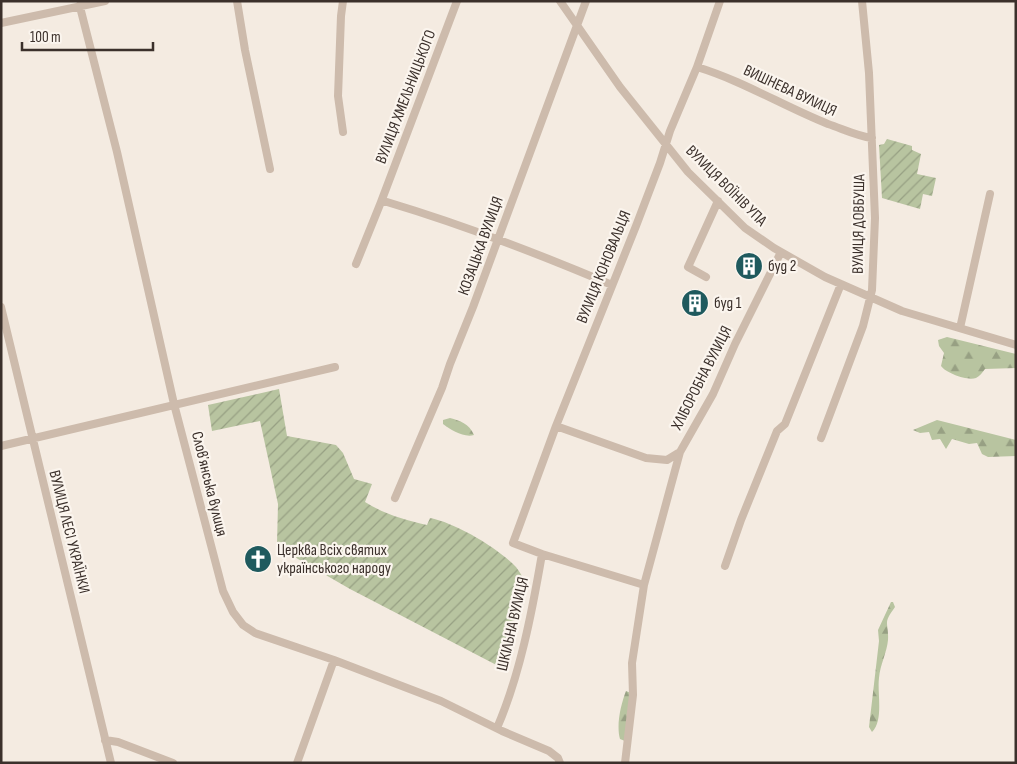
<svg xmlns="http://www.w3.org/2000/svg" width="1017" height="764" font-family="'Sofia Sans Condensed',sans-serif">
<defs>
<pattern id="forest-firs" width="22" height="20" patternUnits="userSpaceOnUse" patternTransform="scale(1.25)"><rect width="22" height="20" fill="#b8c4a0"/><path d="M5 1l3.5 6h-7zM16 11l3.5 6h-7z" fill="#97a083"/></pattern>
<pattern id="garden-furrows" width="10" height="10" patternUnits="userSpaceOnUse" patternTransform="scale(1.25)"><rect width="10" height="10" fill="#b8c4a0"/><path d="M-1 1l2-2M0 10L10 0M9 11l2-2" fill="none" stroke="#97a083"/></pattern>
</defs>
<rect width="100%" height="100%" fill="#f4ebe1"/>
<path fill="url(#forest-firs)" d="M947,337l69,17v14l-31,1c-3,4 -5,7 -9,9 -9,3 -30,-5 -35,-12l3,-13 -5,-7 -1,-6z
M450,418c10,3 19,5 24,17 -10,3 -23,-5 -31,-11v-4z
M937,420l79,20v16l-28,1 -6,-3 -5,-11 -8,1 -17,-5 -6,10 -6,-10 -8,1 -3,-8 -9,1 -7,-3z
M891,602h2l2,5c-13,18 -6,14 -7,33 -1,12 -8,25 -9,38 -2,15 5,42 -7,54l-3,-5 10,-86 -1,-11z
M626,691l5,2 -6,48 -5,-2c-4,-14 1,-35 6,-48z"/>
<path fill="url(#garden-furrows)" d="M887,139l25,7v4l9,4 -4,20 19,4 -4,18 -9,-2 -3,15 -38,-11 -3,-53 5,-1z
M279,389l8,47 49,9 7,8 11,26 18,5 -7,18c19,12 40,18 62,23l3,-7c26,5 68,30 86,49 4,5 7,11 11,17l-19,87 -158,-82 -52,-30 -21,-15 1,-40 -18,-83 -48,10 -4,-26z"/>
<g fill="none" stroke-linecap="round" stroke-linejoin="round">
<path stroke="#cdbbac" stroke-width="8" d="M81,1l-1,6 37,145 57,252 49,187 10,21 10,13 12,8 79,27 107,41 61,30 47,20 9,7 2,5
M237,1l8,49 25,119
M560,1l60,86 68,85 57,56 29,20 51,29 77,34 114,34
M1,23l104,-22
M697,67c46,14 86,39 131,57 15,5 29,12 44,14
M343,132l-5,-36 3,-80 2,-15
M381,202l76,-201
M356,264l25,-62h6c77,23 152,52 225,83
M706,277l-18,-10 30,-66
M1,307l110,456
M960,328l30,-134
M556,426l90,32 21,2 13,-8 33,-58 22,-50 46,-92
M821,438l42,-112 9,-36 3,-72 -6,-145 -7,-72
M1,446l334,-79
M395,498l47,-110 8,-24 23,-57 113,-306
M542,554l102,31 -12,78 1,32 -8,68
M725,566l16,-46 36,-89 8,-7 56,-140
M644,585l36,-133
M497,728c23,-53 35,-116 45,-174l-29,-11 43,-117 80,-200 24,-63 10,-32 27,-64 23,-66
M105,740l13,2 55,21
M297,763l37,-103"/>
</g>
<defs>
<g id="building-disc" transform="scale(1.4375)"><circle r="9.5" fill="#1f5a5e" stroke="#fbf5ee"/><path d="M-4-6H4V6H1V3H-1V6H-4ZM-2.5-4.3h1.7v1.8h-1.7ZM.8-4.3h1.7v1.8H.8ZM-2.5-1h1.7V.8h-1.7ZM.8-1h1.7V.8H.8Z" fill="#fff"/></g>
<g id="church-disc" transform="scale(1.4375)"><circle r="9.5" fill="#1f5a5e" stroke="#fbf5ee"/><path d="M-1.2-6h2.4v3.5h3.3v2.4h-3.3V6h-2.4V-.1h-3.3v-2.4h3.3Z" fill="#fff"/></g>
</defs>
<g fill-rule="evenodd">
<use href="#building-disc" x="749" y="266"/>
<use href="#building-disc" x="695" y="303"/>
<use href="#church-disc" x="258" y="559"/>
</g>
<g text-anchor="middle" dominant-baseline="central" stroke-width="4.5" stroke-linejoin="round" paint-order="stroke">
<g font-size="16" fill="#3b302b" stroke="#fbf5ee">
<text transform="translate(790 91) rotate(25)">ВИШНЕВА ВУЛИЦЯ</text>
<text transform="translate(406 97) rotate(-69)">ВУЛИЦЯ ХМЕЛЬНИЦЬКОГО</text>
<text transform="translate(726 186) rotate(45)">ВУЛИЦЯ ВОЇНІВ УПА</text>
<text transform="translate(859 224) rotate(-89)">ВУЛИЦЯ ДОВБУША</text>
<text transform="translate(481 246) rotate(-70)">КОЗАЦЬКА ВУЛИЦЯ</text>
<text transform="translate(604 267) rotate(-68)">ВУЛИЦЯ КОНОВАЛЬЦЯ</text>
<text transform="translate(702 378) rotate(-63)">ХЛІБОРОБНА ВУЛИЦЯ</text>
<text transform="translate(209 484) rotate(76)">Словʼянська вулиця</text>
<text transform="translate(69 532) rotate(76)">ВУЛИЦЯ ЛЕСІ УКРАЇНКИ</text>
<text transform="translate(513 624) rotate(-77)">ШКІЛЬНА ВУЛИЦЯ</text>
</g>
<g font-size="16" fill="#3b302b" stroke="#fbf5ee" text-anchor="start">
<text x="768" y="266">буд 2</text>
<text x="714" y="303">буд 1</text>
<text x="277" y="550">Церква Всіх святих<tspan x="277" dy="18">українського народу</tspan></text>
</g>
</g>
<rect width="1017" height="764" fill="none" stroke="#3b302b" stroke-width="5"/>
<path d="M22 42v8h131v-8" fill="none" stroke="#3b302b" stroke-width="2.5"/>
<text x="30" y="42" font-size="15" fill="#3b302b" stroke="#fbf5ee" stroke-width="4" paint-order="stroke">100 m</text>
</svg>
